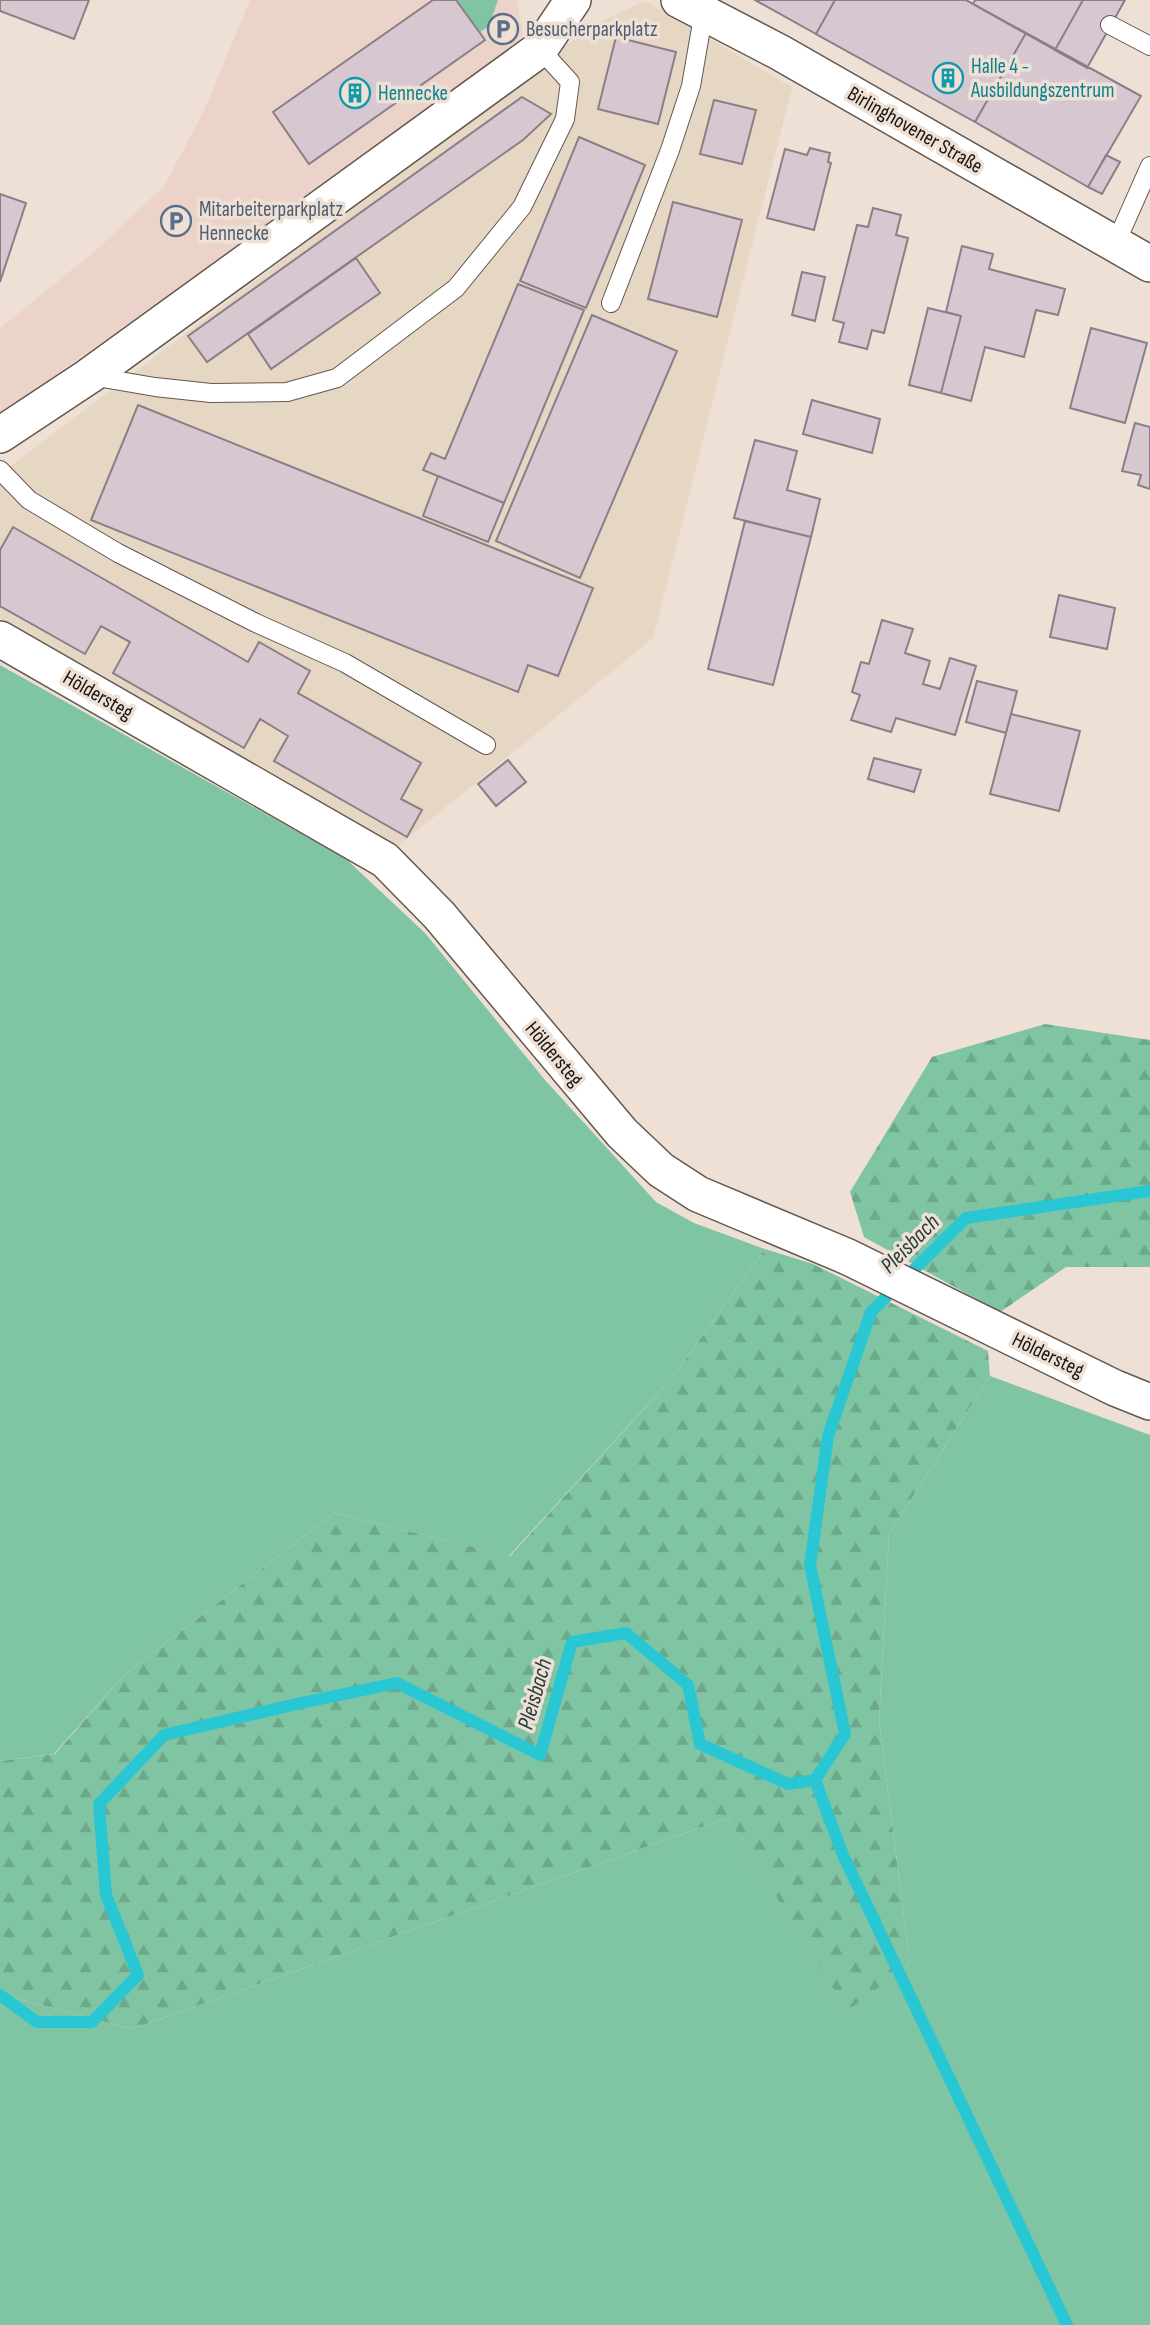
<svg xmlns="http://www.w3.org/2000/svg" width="1150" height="2325" font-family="'Sofia Sans Condensed',sans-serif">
<defs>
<pattern id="forest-firs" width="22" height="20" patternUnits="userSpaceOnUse" patternTransform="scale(1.75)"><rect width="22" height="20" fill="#80c5a3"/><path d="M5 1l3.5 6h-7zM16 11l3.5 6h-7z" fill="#6ea88b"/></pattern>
</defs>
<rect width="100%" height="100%" fill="#eee0d5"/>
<path fill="#e5d7c4" d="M645,1l147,86 -139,551 -256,209 -397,-229v-144l593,-449z"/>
<path fill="#ebd3c9" d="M250,0h267l6,35 -14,19 -509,360v-86l94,-76 70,-66 39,-73z"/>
<path fill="#80c5a3" d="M456,0h42l-9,26 -9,6z
M0,665l346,194 79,74 120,147 111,122 38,21 71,26 -93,129 -163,178 -175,-43 -211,163 -69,78 -54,7z
M990,1376l160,59v890h-1150v-331l132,35 596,-211 119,192 63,-46 -31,-244 10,-186z"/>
<path fill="url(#forest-firs)" d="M1045,1024l105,16v227h-84l-66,45 -136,-75 -14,-45 82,-135z
M765,1249l48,15 175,87 2,25 -101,158 -10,186 31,244 -63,47 -119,-193 -596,211 -132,-35v-233l55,-7 68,-78 211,-163 176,43 162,-178z"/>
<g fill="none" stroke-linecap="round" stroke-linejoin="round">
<path stroke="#29c6d3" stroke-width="12" d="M815,1780l28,75 224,470
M0,1995l37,27h55l46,-47 -32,-80 -7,-91 65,-69 137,-32 96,-20 143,72 32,-113 54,-9 62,52 12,59 88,40 27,-4 30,-46 -35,-169 18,-129 43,-124 95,-94 184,-27"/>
</g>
<path fill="#d6c7d1" stroke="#8c7e87" stroke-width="2" d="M0,0h89l-15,39 -74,-28z
M433,0h23l29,40 -176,124 -36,-52z
M755,0h80l-19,34z
M835,0h131l60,33 -51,89 -159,-88z
M975,0h108l-28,50 -82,-46z
M1083,0h42l-38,68 -32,-18z
M1026,33l115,63 -53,91 -113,-65z
M616,37l60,15 -18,72 -60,-15z
M522,97l29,17 -28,26 -316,222 -19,-26z
M714,100l42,10 -14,54 -42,-10z
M579,137l66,28 -59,143 -66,-27z
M810,148l20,5 -2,9 3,1 -17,67 -47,-12 18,-69 22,6z
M1106,155l14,7 -18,32 -14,-7z
M0,194l26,9 -26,79z
M673,202l69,18 -25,97 -69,-18z
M873,208l28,7 -5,20 12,3 -24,95 -12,-3 -5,19 -28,-7 5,-19 -11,-3 24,-95 11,2z
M962,246l31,8 -4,15 76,20 -7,26 -22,-5 -12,47 -39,-10 -14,54 -30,-8 20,-77 -15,-4z
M356,258l24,35 -109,76 -23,-35z
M802,272l23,5 -10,44 -23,-6z
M518,284l66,26 -80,193 -81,-33 8,-17 14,6z
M928,308l33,8 -20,77 -32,-8z
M592,315l85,36 -97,227 -84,-37z
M1091,328l56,15 -22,80 -55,-15z
M812,400l68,19 -8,34 -69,-19z
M138,405l455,183 -35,88 -30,-11 -10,27 -427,-172z
M1135,423l15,4v62l-12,-4 3,-10 -19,-4z
M755,440l42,11 -10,39 33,9 -9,38 -77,-19z
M438,476l66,27 -16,39 -65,-26z
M745,521l66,16 -38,148 -65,-16z
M13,527l235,135 11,-20 51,29 -12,22 123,70 -20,36 21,11 -15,27 -133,-76 14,-25 -28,-17 -16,29 -131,-75 17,-31 -29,-16 -16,28 -85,-48v-56z
M1059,595l56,13 -8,41 -57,-12z
M882,620l31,9 -8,24 25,8 -7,23 17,5 10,-31 26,8 -21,69 -59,-17 -5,14 -40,-12 9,-25 -8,-3 9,-30 8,2z
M977,681l40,10 -11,42 -40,-11z
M1011,714l69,17 -21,80 -69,-17z
M874,758l47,12 -7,22 -46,-13z
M508,760l18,22 -30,24 -18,-22z"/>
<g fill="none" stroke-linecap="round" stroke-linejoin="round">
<g stroke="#63574e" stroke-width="20">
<path id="lane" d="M1110,25l40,21
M1115,245l35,-79
M611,303l59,-153 21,-64 13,-75
M91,376l64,11 56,6 76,-1 50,-14 119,-90 66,-81 43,-88 5,-37 -30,-33
M0,470l29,30 89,53 138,70 89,40 141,82"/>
</g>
<g stroke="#63574e" stroke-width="38">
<path id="street" d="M679,0l100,52 371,212
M0,435l89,-59 451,-327 33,-49
M0,639l385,221 54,55 183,218 39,37 37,24 150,63 267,131 35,14"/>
</g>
<use href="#lane" stroke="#fff" stroke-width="18"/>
<use href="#street" stroke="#fff" stroke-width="35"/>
</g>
<defs>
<g id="parking-ring" transform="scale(1.575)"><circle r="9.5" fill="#eee0d5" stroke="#5c6f8a" stroke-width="1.5"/><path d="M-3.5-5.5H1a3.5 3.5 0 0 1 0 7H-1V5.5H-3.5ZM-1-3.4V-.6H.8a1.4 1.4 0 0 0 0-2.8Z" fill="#5c6f8a"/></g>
<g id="building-ring" transform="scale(1.575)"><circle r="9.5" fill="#eee0d5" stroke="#0f9aa8" stroke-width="1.5"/><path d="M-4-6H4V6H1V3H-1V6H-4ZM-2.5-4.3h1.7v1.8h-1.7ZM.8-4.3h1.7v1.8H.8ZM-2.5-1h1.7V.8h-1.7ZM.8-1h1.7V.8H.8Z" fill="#0f9aa8"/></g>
</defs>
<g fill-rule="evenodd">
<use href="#parking-ring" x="503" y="29"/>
<use href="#building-ring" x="948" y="78"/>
<use href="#building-ring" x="355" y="93"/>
<use href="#parking-ring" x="176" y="221"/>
</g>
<g text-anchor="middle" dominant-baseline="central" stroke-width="7" stroke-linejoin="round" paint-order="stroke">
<g font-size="21" fill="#4e5e75" stroke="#eee0d5" text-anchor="start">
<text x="526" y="29">Besucherparkplatz</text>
<text x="199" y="209">Mitarbeiterparkplatz<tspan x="199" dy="24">Hennecke</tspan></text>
</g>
<g font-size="21" fill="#0d838f" stroke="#eee0d5" text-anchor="start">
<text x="971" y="66">Halle 4 -<tspan x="971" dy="24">Ausbildungszentrum</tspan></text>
<text x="378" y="93">Hennecke</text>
</g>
<g font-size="21" fill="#191410" stroke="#eee0d5">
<text transform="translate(915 130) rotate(30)">Birlinghovener Straße</text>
<text transform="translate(98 695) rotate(30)">Höldersteg</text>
<text transform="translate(554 1054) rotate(50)">Höldersteg</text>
<text transform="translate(1048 1355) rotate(26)">Höldersteg</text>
</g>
<g font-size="23" font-style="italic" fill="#243d3f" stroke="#eee0d5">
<text transform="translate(910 1244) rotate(-45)">Pleisbach</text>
<text transform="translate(535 1694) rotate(-74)">Pleisbach</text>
</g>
</g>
</svg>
